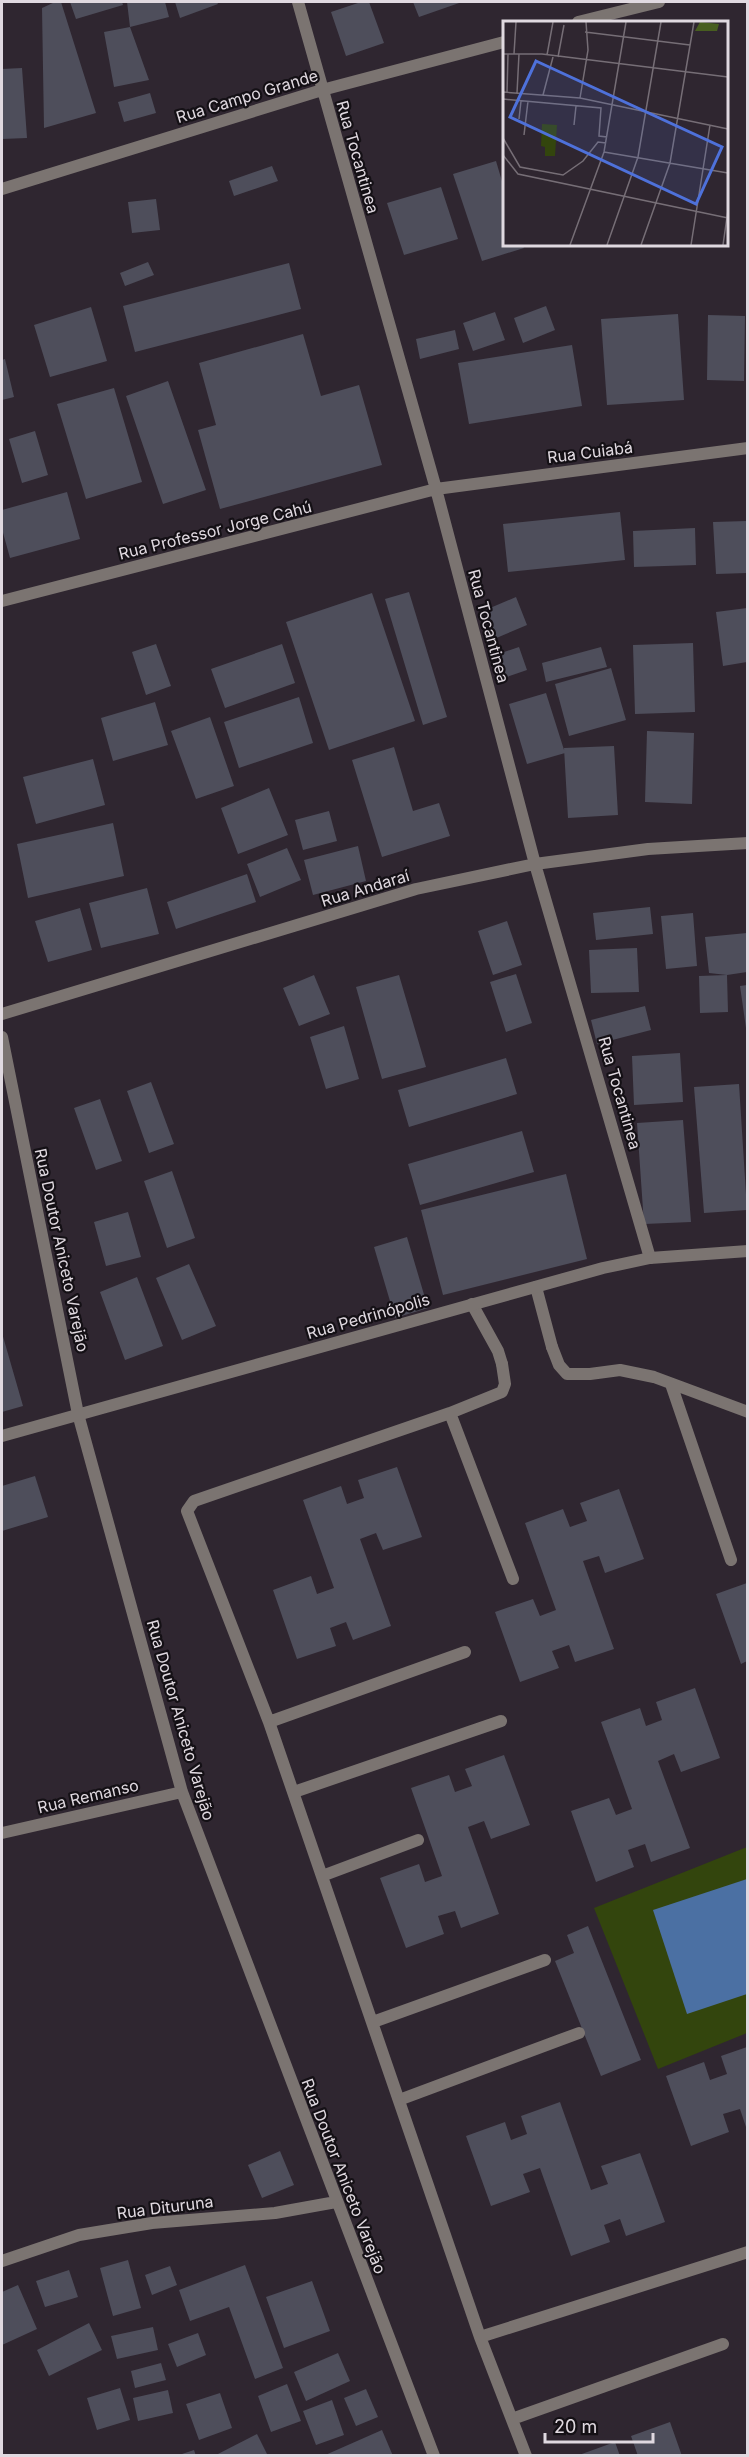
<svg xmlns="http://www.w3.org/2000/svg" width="749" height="2457" font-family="Inter,sans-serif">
<rect width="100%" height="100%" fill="#2f2630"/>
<path fill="#33450d" d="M747,1847v186l-89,36 -64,-161z"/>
<path fill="#4b70a3" d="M747,1879v115l-60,20 -34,-104z"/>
<path fill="#4e4e5b" d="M55,2h6l35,111 -52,15 -2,-120z
M70,2h52l1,3 -47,14z
M127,2h38l4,15 -39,10z
M175,2h42l1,2 -38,14z
M361,2h8l15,41 -38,13 -15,-44z
M413,2h49l-43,15z
M130,27l19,53 -35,7 -10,-55z
M22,68l5,70 -25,1v-70z
M150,93l6,20 -32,9 -6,-20z
M496,161l8,27v56h18l2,4 -42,13 -29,-87z
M272,166l6,15 -44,15 -5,-15z
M441,187l17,52 -54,16 -17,-52z
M156,199l4,31 -28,3 -4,-31z
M148,262l6,13 -29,11 -5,-13z
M289,263l12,46 -166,43 -12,-46z
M546,306l9,24 -32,13 -9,-25z
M91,307l16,54 -57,16 -16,-52z
M495,312l10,28 -32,11 -10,-28z
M678,314l6,86 -77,5 -6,-86z
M708,315l37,1 -1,65 -37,-1z
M455,330l4,19 -39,10 -4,-20z
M303,334l18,62 38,-11 23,80 -162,44 -22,-79 18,-5 -17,-62z
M572,345l10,61 -113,18 -11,-61z
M5,359l9,38 -12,3v-40z
M168,381l38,109 -43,14 -37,-108z
M114,388l28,94 -56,17 -29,-95z
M35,431l13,44 -26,8 -13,-44z
M67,492l13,47 -70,19 -8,-29v-19z
M620,512l5,48 -117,12 -5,-48z
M747,521v52l-31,1 -3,-52z
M695,528l1,37 -62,2 -1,-36z
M409,592l38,125 -24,8 -38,-126z
M372,593l43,128 -86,29 -43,-128z
M516,597l11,28 -33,14 -11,-28z
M747,608v54l-24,4 -7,-54z
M693,643l2,69 -60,2 -2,-69z
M156,644l15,42 -25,9 -14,-43z
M282,644l13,39 -70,25 -14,-39z
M519,647l8,23 -23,8 -9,-23z
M601,647l6,20 -61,15 -4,-19z
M611,668l15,52 -57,16 -14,-52z
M546,693l19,60 -38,11 -18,-60z
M299,697l14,46 -74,25 -15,-46z
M155,702l13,43 -55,16 -12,-43z
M210,717l24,69 -38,13 -25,-68z
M647,731l47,2 -2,71 -47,-2z
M614,746l4,69 -50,3 -4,-70z
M394,747l19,64 26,-8 11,33 -68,21 -30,-97z
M93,759l12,46 -69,19 -13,-47z
M269,788l19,47 -50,19 -17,-46z
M329,811l8,30 -34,9 -8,-30z
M113,823l11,53 -96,22 -11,-54z
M358,846l8,35 -53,14 -9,-35z
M287,848l14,32 -41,17 -13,-33z
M247,874l9,28 -80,27 -9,-27z
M147,888l12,46 -58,14 -12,-45z
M650,907l3,27 -57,6 -3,-27z
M80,908l12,42 -44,12 -13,-41z
M693,913l4,53 -31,3 -5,-53z
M507,921l15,44 -29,10 -15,-44z
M747,933v39l-20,3 -18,-2 -4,-36z
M637,948l2,44 -48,1 -2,-43z
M516,974l16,49 -26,9 -16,-50z
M314,975l16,39 -31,12 -16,-38z
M399,975l27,92 -44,12 -26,-92z
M727,975l1,37 -28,1 -1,-37z
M747,985v43h-1l-6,-42z
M645,1006l6,24 -54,14 -6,-24z
M344,1026l15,53 -33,10 -16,-52z
M680,1053l3,49 -49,3 -2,-49z
M506,1058l11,36 -108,33 -11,-37z
M151,1082l23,62 -25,9 -22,-62z
M739,1084l8,126 -43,3 -10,-126z
M100,1099l22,62 -26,9 -22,-62z
M683,1120l8,102 -47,2 -7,-101z
M522,1131l12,41 -114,33 -12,-41z
M172,1171l23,67 -28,10 -23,-67z
M566,1174l21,85 -144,36 -22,-85z
M128,1212l13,45 -35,9 -12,-44z
M407,1237l21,71 -33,10 -21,-71z
M189,1264l27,62 -34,14 -26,-62z
M137,1277l26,69 -38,14 -25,-68z
M2,1333l21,73 -21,6z
M397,1467l25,70 -39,13 -7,-17 -16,6 31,87 -38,14 -7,-18 -16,6 6,18 -39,13 -24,-69 38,-14 6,18 17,-6 -31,-88 38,-14 6,18 17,-6 -6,-18z
M35,1476l13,41 -46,14v-45z
M619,1489l25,70 -39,14 -6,-17 -16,5 31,88 -39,13 -6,-17 -17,6 7,17 -39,14 -25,-70 38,-13 7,17 16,-6 -31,-87 38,-14 7,18 17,-6 -7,-18z
M747,1583v78l-6,3 -25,-70z
M695,1688l25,70 -39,14 -7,-18 -16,7 32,87 -39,14 -6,-18 -17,6 6,17 -38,15 -25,-71 38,-13 7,17 16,-6 -31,-87 39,-14 6,18 16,-6 -6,-18z
M504,1755l26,70 -39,14 -7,-18 -16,6 31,87 -38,14 -6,-17 -17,5 6,18 -38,14 -26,-70 39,-14 6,18 17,-6 -31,-88 38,-13 6,17 17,-6 -7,-17z
M588,1926l53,134 -40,16 -46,-115 19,-8 -7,-18z
M747,2047v83l-7,-21 -17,5 6,18 -38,14 -25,-70 38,-14 6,18 17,-6 -6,-18z
M560,2102l31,88 17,-6 -7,-18 39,-13 25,69 -39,14 -6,-17 -16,6 6,17 -39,14 -31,-88 -17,6 7,18 -39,14 -25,-70 39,-14 6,18 16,-6 -6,-18z
M280,2151l14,34 -32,13 -14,-33z
M128,2260l13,48 -28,8 -13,-48z
M245,2265l38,103 -28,11 -26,-72 -39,14 -11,-31z
M170,2266l7,19 -25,10 -7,-20z
M69,2270l9,27 -33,10 -9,-26z
M312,2281l18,50 -46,17 -18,-51z
M18,2285l19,44 -35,16v-53z
M89,2323l13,27 -53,26 -12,-26z
M153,2327l5,23 -41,9 -6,-23z
M198,2333l8,22 -29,12 -9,-23z
M338,2353l12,28 -44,20 -12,-29z
M161,2363l5,17 -31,8 -4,-17z
M287,2384l14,37 -30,11 -13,-36z
M120,2388l10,32 -33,10 -10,-32z
M366,2389l12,28 -22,9 -12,-28z
M168,2390l5,23 -35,8 -5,-23z
M220,2393l12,35 -33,12 -13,-36z
M332,2400l12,35 -28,10 -13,-34z
M670,2422l12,34h-44l-7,-20z
M382,2430l11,26h-70z
M257,2434l11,22h-54z
M615,2442l5,14h-41v-1z
M194,2450l2,6h-17v-1z"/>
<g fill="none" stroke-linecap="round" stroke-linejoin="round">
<path stroke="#7b7471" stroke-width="12" d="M552,1347l7,18 8,9h23l30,-4 34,7 94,35
M502,1364l3,20 -3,8 -52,21 -256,88 -7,10 82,211 211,615 46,119
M671,1384l60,176
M450,1413l63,166
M269,1722l196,-70
M294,1792l207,-71
M322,1876l96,-36
M373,2022l172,-62
M399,2100l180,-67
M480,2337l268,-85
M512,2419l211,-75"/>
<path stroke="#7b7471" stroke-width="12" d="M298,2l138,487 99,375 115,394
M578,22l81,-20
M2,189l320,-99 182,-48
M2,601l434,-112 312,-41
M2,1014l414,-125 119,-25 113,-15 100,-6
M536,1287l16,60
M472,1304l26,47 4,13
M78,1414l104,378 252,664
M2,1833l180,-41
M2,2261l77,-26 73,-12 123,-10 61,-11"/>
<path stroke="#7b7471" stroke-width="12" d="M2,1037l76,377
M2,1436l601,-168 47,-10 98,-7"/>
</g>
<g text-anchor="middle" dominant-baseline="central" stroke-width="4.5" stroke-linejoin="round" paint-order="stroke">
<g font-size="16" fill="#e0d9e0" stroke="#141015">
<text transform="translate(247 96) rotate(-17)">Rua Campo Grande</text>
<text transform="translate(358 157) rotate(74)">Rua Tocantinea</text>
<text transform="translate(590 452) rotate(-7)">Rua Cuiabá</text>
<text transform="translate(215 530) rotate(-14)">Rua Professor Jorge Cahú</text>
<text transform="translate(489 626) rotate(75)">Rua Tocantinea</text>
<text transform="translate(365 888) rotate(-17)">Rua Andaraí</text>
<text transform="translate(620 1093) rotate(74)">Rua Tocantinea</text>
<text transform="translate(62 1250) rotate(78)">Rua Doutor Aniceto Varejão</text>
<text transform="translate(368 1316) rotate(-16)">Rua Pedrinópolis</text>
<text transform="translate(181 1720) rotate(74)">Rua Doutor Aniceto Varejão</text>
<text transform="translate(88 1796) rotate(-13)">Rua Remanso</text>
<text transform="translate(344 2176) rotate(69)">Rua Doutor Aniceto Varejão</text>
<text transform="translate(165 2207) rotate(-7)">Rua Dituruna</text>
</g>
</g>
<g transform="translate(503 21)">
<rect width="225" height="225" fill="#2f2630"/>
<path d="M39,103l15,1 -2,31h-10v-9l-4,-1z" fill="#33450d"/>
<path d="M197,1l19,2 -2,7h-22z" fill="#485e20"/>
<path fill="none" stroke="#766e76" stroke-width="1.5" d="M82,11l105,13M0,33h39l186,23M11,33l2,-32M44,34l6,-33M55,36l6,-32M0,71l77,6 148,31M4,72l1,-39M14,72l2,-39M40,74l10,-38M77,77l8,-48 -2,-28M0,78l98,9 -2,28 8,1M16,98l2,-18M71,104l2,-19M21,114l4,-34M0,117l17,29 43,8 20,-14 15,-19 8,1M101,131l124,21M0,134l15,19 210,44M67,224l34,-93 22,-130M104,224l31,-88 23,-135M138,224l29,-82 24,-141M188,224l19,-120M220,224l5,-35"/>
<path fill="#4e71da" fill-opacity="0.15" stroke="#4e71da" stroke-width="3" d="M33,40l186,86 -26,57 -186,-87z"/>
<rect width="225" height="225" fill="none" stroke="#e0d9e0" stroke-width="3"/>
</g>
<rect width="749" height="2457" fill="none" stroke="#e0d9e0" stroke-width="6"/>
<path d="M545 2433v9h108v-9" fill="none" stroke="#e0d9e0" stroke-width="3"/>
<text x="554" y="2433" font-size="18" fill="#e0d9e0" stroke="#141015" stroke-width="4.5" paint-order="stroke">20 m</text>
</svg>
